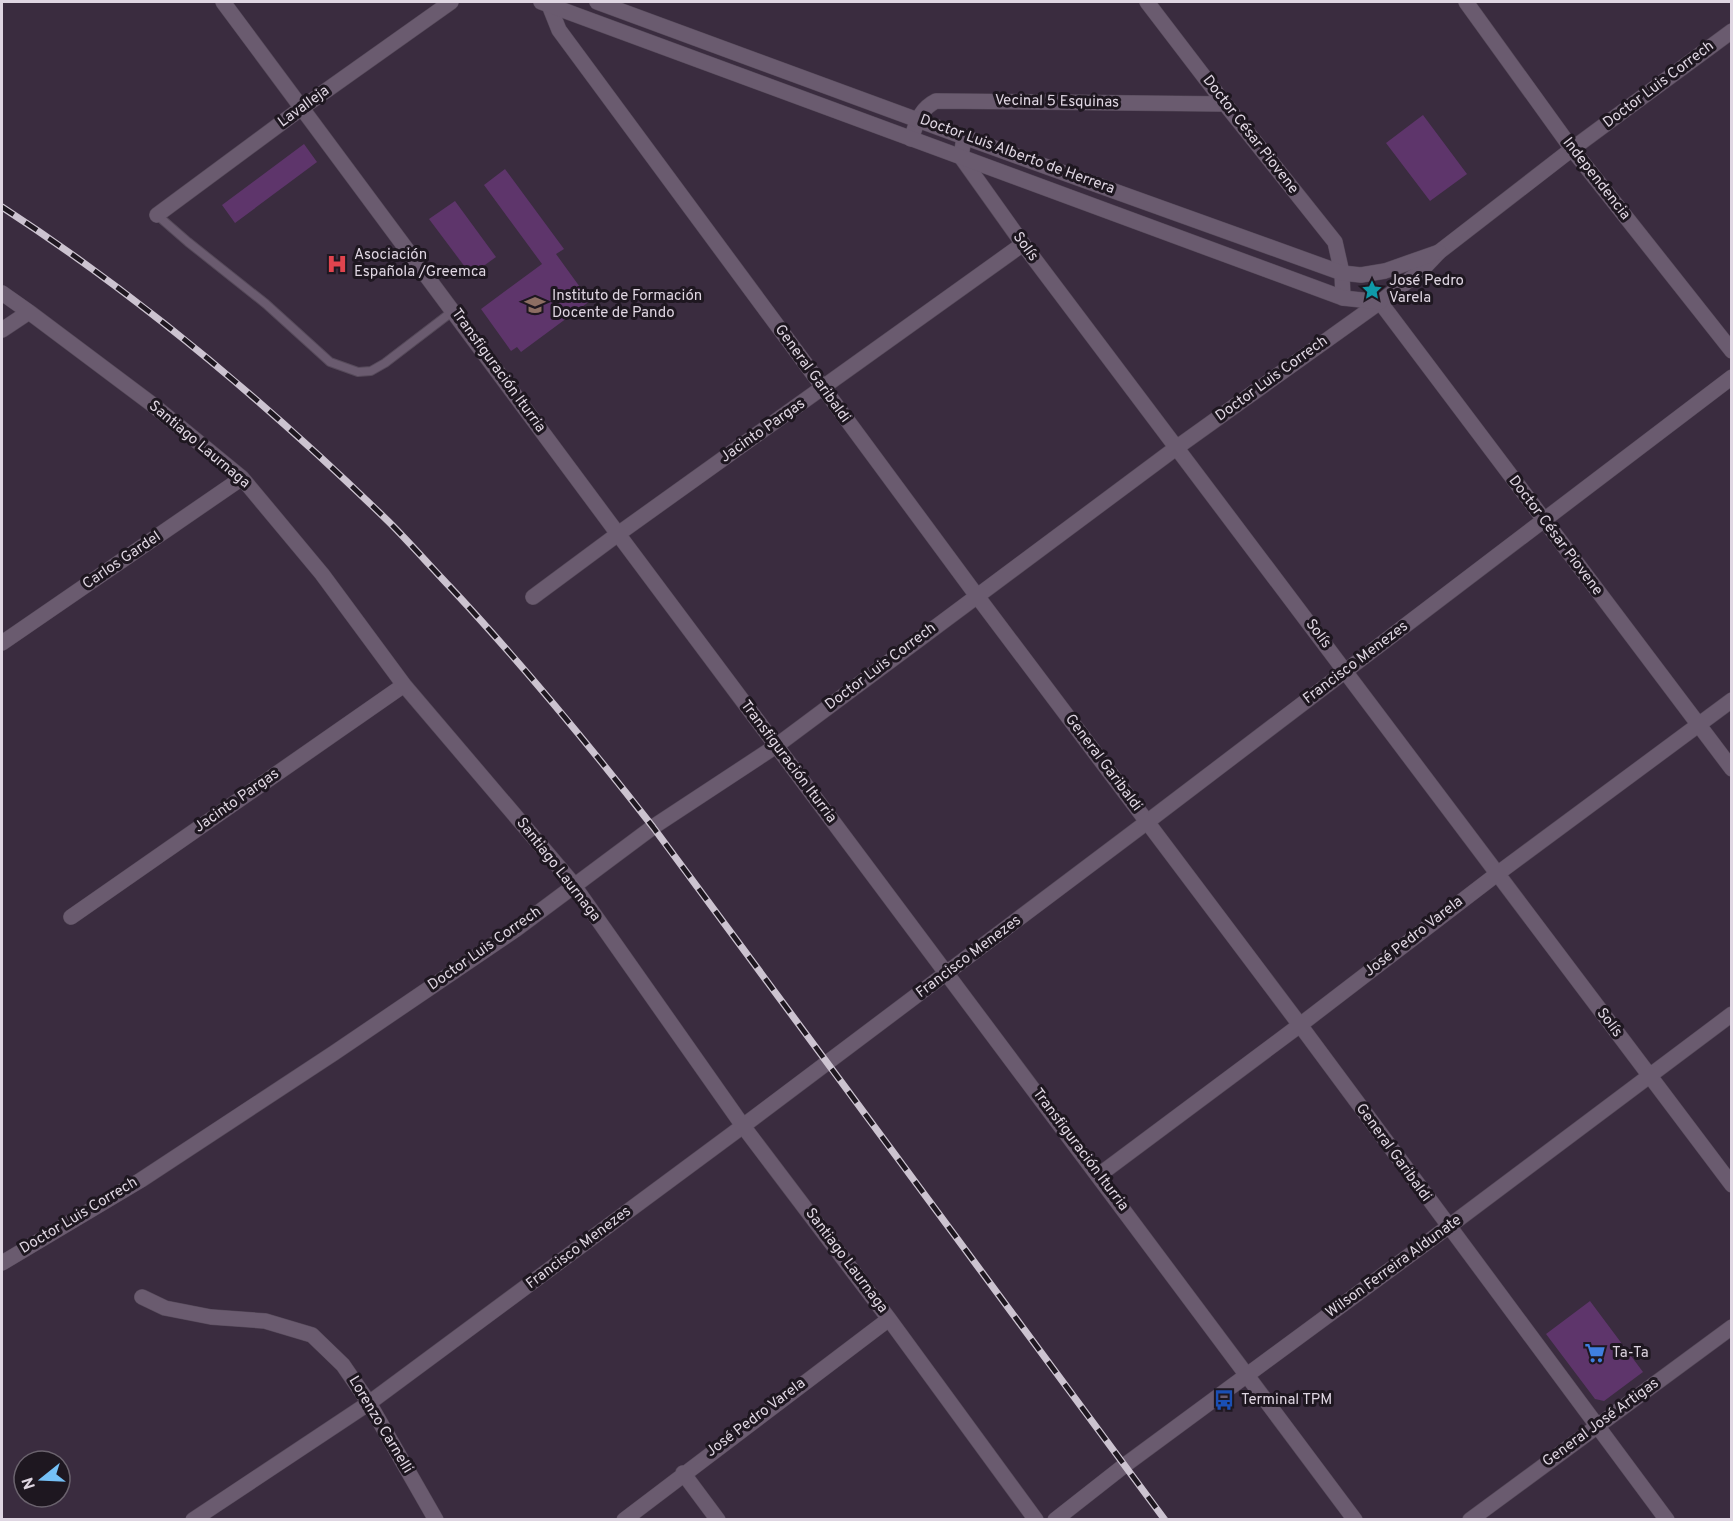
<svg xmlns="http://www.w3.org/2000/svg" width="1733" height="1521" font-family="Overpass,sans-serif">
<rect width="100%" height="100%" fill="#3a2c3f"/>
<path fill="#5e356b" d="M1423,115l44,59 -37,27 -44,-58z
M304,144l13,18 -82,61 -13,-18z
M505,169l59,80 -8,5 34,47 -69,51 -4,-5 -6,4 -30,-42 61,-45 -58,-79z
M455,201l41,56 -25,18 -42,-56z
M1590,1301l53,71 -39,29 -9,-2 -49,-65z"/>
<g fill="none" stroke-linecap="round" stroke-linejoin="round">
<g stroke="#564a5a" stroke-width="10">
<path id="lane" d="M157,215l31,27 78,62 64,58 28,10 13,-1 14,-8 68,-52"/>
</g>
<g stroke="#564a5a" stroke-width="16">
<path id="street" d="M223,2l395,532 737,986
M550,2l-1,3 10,25 418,566 323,429 367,495
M1147,2l78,102 110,138 7,31 1,25
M1466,2l106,147 160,202
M964,137l-3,20 62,87 709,941
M911,139c6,-17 9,-30 25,-38l289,3
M157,215l146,-108 148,-105
M2,293l27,19 124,93 89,73 80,96 82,111 166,195 173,246 146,193 147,201
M1380,302l352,467
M2,330l27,-18
M533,597l85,-63 405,-290
M2,643l240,-165
M71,917l333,-232
M1099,1175l201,-150 197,-151 235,-174
M2,1263l139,-83 193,-127 181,-123 138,-103 123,-81 400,-298 204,-146 41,-31 18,-19 133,-103 160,-118
M142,1297l23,11 46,9 54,4 47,14 31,30 26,38 67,117
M683,1473l35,47
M193,1520l176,-117 374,-277 404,-304 585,-445
M624,1520l265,-201
M1055,1520l70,-55 323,-238 284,-213
M1470,1520l262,-193"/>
</g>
<g stroke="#564a5a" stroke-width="16">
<path id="secondary" d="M541,2l802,296 37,4
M597,2l367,135 378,136 19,2 24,-4 54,-19"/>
</g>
<use href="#lane" stroke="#6a5b6f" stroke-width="8"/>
<use href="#street" stroke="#6a5b6f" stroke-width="15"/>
<use href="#secondary" stroke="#6a5b6f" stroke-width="15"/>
<g stroke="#ccc3d0" stroke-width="7">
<path id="rail" d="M2,207c139,90 268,199 387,315 21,21 41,44 62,66 71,76 138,157 202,239l512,693"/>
</g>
<use href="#rail" stroke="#1e1720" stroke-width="4.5" stroke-dasharray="14" stroke-linecap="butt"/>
</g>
<defs>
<g id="hospital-bare" transform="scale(1.62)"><path d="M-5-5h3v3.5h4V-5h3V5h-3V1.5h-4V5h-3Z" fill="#e0444e" stroke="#1e1720" stroke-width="2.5" paint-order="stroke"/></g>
<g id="sight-bare" transform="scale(1.62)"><path d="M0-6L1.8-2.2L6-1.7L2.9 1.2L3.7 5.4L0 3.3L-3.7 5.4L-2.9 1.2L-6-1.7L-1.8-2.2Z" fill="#0f9aa8" stroke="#1e1720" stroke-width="2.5" paint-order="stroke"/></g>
<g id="university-bare" transform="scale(1.62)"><path d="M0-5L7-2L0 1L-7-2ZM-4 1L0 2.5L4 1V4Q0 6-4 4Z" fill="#8d6e63" stroke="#1e1720" stroke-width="2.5" paint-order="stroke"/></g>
<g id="supermarket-bare" transform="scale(1.62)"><path d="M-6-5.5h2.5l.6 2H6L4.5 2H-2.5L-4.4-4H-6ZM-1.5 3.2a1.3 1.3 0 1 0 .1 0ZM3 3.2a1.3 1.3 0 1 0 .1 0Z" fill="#3f7fe0" stroke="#1e1720" stroke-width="2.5" paint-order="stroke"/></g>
<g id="bus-bare" transform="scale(1.62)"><path d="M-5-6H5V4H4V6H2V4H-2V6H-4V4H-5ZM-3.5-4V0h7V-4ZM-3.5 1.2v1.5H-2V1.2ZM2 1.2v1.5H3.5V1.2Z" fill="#1a4fb4" stroke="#1e1720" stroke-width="2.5" paint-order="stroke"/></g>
</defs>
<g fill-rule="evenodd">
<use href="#hospital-bare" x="337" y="264"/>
<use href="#sight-bare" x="1372" y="290"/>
<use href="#university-bare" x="535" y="305"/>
<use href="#supermarket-bare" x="1595" y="1353"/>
<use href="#bus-bare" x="1224" y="1400"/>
</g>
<g text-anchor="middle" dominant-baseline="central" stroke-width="6" stroke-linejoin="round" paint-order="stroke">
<g font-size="15" fill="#dfd6e2" stroke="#1e1720">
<text transform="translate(1659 85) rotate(-37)">Doctor Luis Correch</text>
<text transform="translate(1057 102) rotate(1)">Vecinal 5 Esquinas</text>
<text transform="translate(304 107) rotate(-36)">Lavalleja</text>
<text transform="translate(1250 135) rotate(52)">Doctor César Piovene</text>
<text transform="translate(1017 155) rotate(20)">Doctor Luis Alberto de Herrera</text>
<text transform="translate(1596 179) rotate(52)">Independencia</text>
<text transform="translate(1025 247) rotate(54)">Solís</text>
<text transform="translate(498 371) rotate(54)">Transfiguración Iturria</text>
<text transform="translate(812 374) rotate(54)">General Garibaldi</text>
<text transform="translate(1272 379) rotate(-36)">Doctor Luis Correch</text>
<text transform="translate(763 431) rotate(-35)">Jacinto Pargas</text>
<text transform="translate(199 445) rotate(40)">Santiago Laurnaga</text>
<text transform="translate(1555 536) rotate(53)">Doctor César Piovene</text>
<text transform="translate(122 561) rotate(-34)">Carlos Gardel</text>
<text transform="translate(1318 634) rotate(53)">Solís</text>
<text transform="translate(1356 663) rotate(-37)">Francisco Menezes</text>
<text transform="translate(881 667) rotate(-37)">Doctor Luis Correch</text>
<text transform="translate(788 762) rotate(53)">Transfiguración Iturria</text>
<text transform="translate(1103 763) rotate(53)">General Garibaldi</text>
<text transform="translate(237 801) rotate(-35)">Jacinto Pargas</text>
<text transform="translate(558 870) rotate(52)">Santiago Laurnaga</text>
<text transform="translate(1414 937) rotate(-38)">José Pedro Varela</text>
<text transform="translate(485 949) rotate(-35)">Doctor Luis Correch</text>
<text transform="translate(969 957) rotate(-37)">Francisco Menezes</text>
<text transform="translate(1609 1023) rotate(53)">Solís</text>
<text transform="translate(1080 1150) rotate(53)">Transfiguración Iturria</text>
<text transform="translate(1393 1153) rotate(54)">General Garibaldi</text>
<text transform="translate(79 1216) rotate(-31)">Doctor Luis Correch</text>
<text transform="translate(579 1248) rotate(-37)">Francisco Menezes</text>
<text transform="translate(846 1261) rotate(53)">Santiago Laurnaga</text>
<text transform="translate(1394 1267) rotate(-36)">Wilson Ferreira Aldunate</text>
<text transform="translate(756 1418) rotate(-37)">José Pedro Varela</text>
<text transform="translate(1601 1423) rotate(-36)">General José Artigas</text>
<text transform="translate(380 1425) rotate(59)">Lorenzo Carnelli</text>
</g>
<g font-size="15" fill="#dfd6e2" stroke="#1e1720" text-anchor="start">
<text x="354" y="255">Asociación<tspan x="354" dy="17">Española /Greemca</tspan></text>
<text x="1389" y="281">José Pedro<tspan x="1389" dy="17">Varela</tspan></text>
<text x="552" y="296">Instituto de Formación<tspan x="552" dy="17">Docente de Pando</tspan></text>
<text x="1612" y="1353">Ta-Ta</text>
<text x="1241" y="1400">Terminal TPM</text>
</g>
</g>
<rect width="1733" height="1521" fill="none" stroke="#dfd6e2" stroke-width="6"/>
<g transform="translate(42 1479) rotate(252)"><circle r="28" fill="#1e1720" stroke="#6b636e" stroke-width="1.5"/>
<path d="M0-4.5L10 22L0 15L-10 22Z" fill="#75c0f6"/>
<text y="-9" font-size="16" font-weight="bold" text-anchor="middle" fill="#dfd6e2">N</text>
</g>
</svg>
